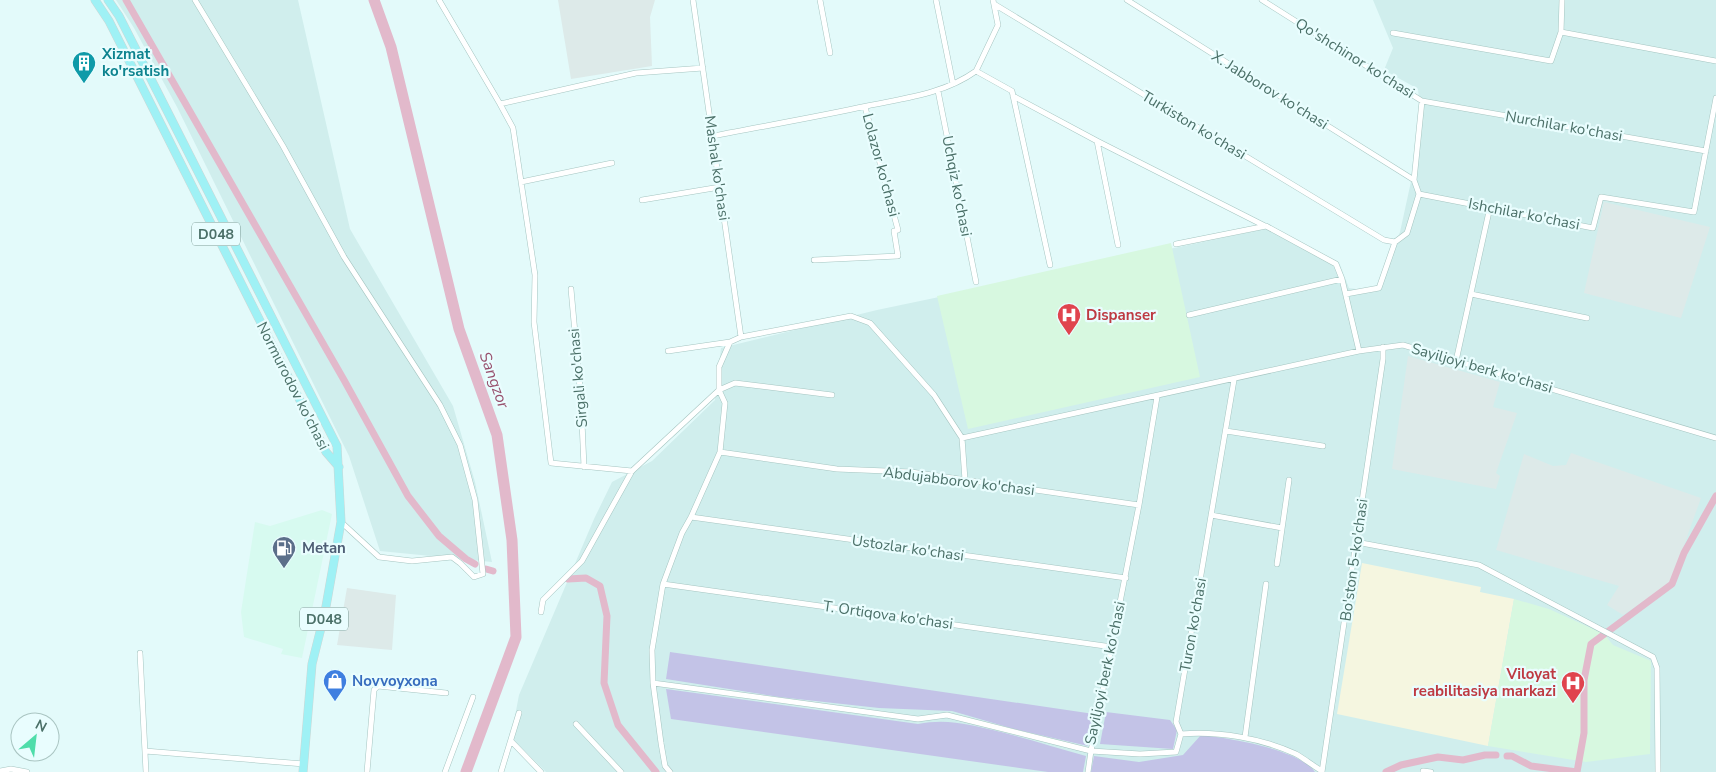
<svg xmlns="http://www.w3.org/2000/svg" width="1716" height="772" font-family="'Nunito Sans',sans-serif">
<rect width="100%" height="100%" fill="#e3fafa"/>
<path fill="#d0eeed" d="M116,0h182l52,229 103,177 22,76 17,80 -112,-11 -31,-95 -172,-349 -43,-79z
M1373,0h343v772h-1170l-35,-35 8,-42 75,-176 18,-37 40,-21 63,-61 6,-52 156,-38 388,-81 74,33 10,26 26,4 25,-60 22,-101 -4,-42 -34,-19 9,-22z"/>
<path fill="#d7faf0" d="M322,510l10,4 -30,144 -21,-4 2,-5 -39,-12 -3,-25 14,-90 15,4z"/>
<path fill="#ddeae9" d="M558,0h97l-5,17 2,49 -81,13z
M1604,202l106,25 -29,91 -97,-25z
M1408,356l92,26 -7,25 24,6 -21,60 4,3 -4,13 -104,-20z
M1571,453l130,45 -31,86 -47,31 -16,-10 12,-19 -123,-36 28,-96 29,12 13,-1z
M347,588l49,7 -4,55 -55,-5z"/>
<path fill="#f5f6e0" d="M1362,563l119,24 -1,5 34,7 -26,147 -151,-32z"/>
<path fill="#d7f8e0" d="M1171,243l29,134 -232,52 -31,-133z
M1514,599l35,10 55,25 9,11 38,16 -1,93 -64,8 -98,-16z"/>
<path fill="#c3c3e7" d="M670,652l424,62 -6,32 -74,-17 -62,-18 -73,-3 -100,-11 -113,-18z
M666,689l252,35c30,-6 53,1 83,8 28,7 56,16 85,24l-3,16h-35l-377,-53z
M1106,712l64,8 7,10 -4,19 -73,-5z
M1201,735c27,3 98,14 114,37h-224l3,-16 45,6 44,-7z"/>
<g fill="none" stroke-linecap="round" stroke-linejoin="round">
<path stroke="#e2b9cb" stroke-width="7" d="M126,0l218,380 64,116 31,40 27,23 9,5
M486,569l7,2
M568,579l18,-1 14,8 7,30 -3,67 14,42 38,47
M1507,756h5l19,10 46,6 7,-39v-53l7,-36 81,-60 12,-31 32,-57
M1386,772l15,-7 37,-8 25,3 22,-5h11"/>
<path stroke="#e2b9cb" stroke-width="11" d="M374,0l17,47 68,282 38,106 15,105 4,97 -50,135"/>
<g stroke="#a5c5c1" stroke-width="6">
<path id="street" d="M195,0l88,146 61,111 96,148 20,40 15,55 8,74 -9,3 -14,-14 -8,-6 -40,4 -33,-4 -38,-35
M439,0l61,104 136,-31 67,-5
M693,0l48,337
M820,0l10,53
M936,0l17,84
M993,0l5,25 -22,46 36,20 38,174
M1127,0l287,180
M1262,0l160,101 284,50
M1562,0l-1,32 155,29
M994,4l390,236 11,2
M1393,33l158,28 10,-29
M938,91l38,191
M1013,96l84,45 21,104
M500,104l13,24 22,147 -1,47 17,141 81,8
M713,136c51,-10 103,-19 154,-30 38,-8 77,-12 109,-35
M1097,141l168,85
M521,182l91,-19
M1419,194l174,34 8,-31 93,15 22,-114
M642,200l78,-13
M1176,244l90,-18 70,38 6,15 17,72
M814,260l84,-4 -4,-25 4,-1 -33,-123
M571,289l10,110 3,68
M1346,294l33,-6 16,-46 12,-9 12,-39 -5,-14 8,-79
M1471,294l116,24
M1189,315l153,-36
M668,351l62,-9
M1456,361l34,-154
M1226,431l97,15
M962,438l397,-87 44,-6 313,93
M720,452l117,17 74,3 228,33
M1211,515l71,13
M691,517l435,61
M1356,542l123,23 174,92 4,11 1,104
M1277,564l12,-84
M663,584l449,63
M541,612l2,-12 39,-39 50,-90 87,-81 16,-7 97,12
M140,653l6,119
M653,683l265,36 29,-4 144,36 48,-246 18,-108
M576,724l45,48
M1181,734l-5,-12 58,-342
M1245,737l21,-153
M511,741l30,31
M145,751l159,13
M0,771l11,-2 16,3
M367,772l7,-82 4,-4 68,7
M445,772l28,-75
M501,772l18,-59
M670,772l-5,-6 -4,-23 -8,-60 -1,-33 11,-66 19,-51 9,-16 29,-65 5,-49 -6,-13v-23l11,-25 11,-5 110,-21 19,7 64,72 28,43 3,42
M1088,772l3,-21 49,3 36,-2 5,-18c38,-3 80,4 115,20 9,5 17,12 26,17
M1322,772l61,-413v-12
M1423,772v-1l8,1"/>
</g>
<g stroke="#cdd7d5" stroke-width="9">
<path id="primary" d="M95,0l14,21 217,431 13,15
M108,0l11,16 218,430 4,76 -16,90 -13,52 -9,108"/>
</g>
<use href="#street" stroke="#fff" stroke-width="5"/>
<use href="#primary" stroke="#9ff1f5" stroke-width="8"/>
</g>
<defs>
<g id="building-pin" transform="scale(1.25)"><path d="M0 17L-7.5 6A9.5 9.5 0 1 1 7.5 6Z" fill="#0f9aa8" stroke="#e9fdfe"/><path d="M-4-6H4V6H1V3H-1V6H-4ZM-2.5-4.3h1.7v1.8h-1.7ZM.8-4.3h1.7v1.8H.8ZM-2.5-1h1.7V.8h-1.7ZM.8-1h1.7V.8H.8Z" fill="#fff"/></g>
<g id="hospital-pin" transform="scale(1.25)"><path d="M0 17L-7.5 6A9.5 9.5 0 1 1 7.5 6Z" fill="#e0444e" stroke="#e9fdfe"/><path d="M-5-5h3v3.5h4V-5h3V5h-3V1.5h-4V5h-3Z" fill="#fff"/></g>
<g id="fuel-pin" transform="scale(1.25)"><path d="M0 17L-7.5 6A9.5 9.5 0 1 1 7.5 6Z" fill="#5c6f8a" stroke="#e9fdfe"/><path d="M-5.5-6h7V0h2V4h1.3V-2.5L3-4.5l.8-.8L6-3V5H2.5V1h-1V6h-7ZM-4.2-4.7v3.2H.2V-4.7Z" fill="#fff"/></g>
<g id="shop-pin" transform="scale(1.25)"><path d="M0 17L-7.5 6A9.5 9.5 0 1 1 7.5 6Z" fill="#3f7fe0" stroke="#e9fdfe"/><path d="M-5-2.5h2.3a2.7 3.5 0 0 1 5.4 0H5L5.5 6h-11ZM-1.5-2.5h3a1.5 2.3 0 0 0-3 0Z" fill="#fff"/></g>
</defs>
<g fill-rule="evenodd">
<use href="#building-pin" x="84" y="63"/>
<use href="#hospital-pin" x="1069" y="315"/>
<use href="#fuel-pin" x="284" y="548"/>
<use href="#shop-pin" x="335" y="681"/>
<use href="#hospital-pin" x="1573" y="683"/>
</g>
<g text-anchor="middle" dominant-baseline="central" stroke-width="4.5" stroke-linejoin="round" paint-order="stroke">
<g fill="#e9fdfe" stroke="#7a9a95" stroke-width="1">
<rect x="192" y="222.5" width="48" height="23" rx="4"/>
<rect x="300" y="607.5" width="48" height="23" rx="4"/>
</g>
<g font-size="14" font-weight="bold" fill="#4b7068">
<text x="216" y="234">D048</text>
<text x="324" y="619">D048</text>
</g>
<g font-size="15" font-weight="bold" fill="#0d838f" stroke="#e9fdfe" text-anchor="start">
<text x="102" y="54">Xizmat<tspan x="102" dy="17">ko'rsatish</tspan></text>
</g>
<g font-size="15" fill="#4b7068" stroke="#e9fdfe">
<text transform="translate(1355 58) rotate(32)">Qo'shchinor ko'chasi</text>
<text transform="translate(1270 90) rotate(32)">X. Jabborov ko'chasi</text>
<text transform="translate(1194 125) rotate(31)">Turkiston ko'chasi</text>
<text transform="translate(1564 126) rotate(10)">Nurchilar ko'chasi</text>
<text transform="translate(881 165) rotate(75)">Lolazor ko'chasi</text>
<text transform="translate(717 168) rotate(82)">Mashal ko'chasi</text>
<text transform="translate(957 186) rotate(79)">Uchqiz ko'chasi</text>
<text transform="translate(1524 214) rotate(11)">Ishchilar ko'chasi</text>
<text transform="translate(1482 368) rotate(16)">Sayiljoyi berk ko'chasi</text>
<text transform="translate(578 378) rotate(-95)">Sirgali ko'chasi</text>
<text transform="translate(293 386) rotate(63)">Normurodov ko'chasi</text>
<text transform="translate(959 481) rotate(7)">Abdujabborov ko'chasi</text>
<text transform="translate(908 548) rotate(8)">Ustozlar ko'chasi</text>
<text transform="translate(1354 560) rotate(-82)">Bo'ston 5-ko'chasi</text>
<text transform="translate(888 615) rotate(8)">T. Ortiqova ko'chasi</text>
<text transform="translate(1193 625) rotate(-80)">Turon ko'chasi</text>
<text transform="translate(1105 673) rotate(-78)">Sayiljoyi berk ko'chasi</text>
</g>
<g font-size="15" font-weight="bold" fill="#be3a42" stroke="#e9fdfe" text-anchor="start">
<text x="1086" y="315">Dispanser</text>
<text x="1556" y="674" text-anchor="end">Viloyat<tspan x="1556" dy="17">reabilitasiya markazi</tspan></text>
</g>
<g font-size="15" font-weight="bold" fill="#4e5e75" stroke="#e9fdfe" text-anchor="start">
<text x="302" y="548">Metan</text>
</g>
<g font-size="15" font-weight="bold" fill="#366cbe" stroke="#e9fdfe" text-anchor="start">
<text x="352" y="681">Novvoyxona</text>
</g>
<g font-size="16" font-style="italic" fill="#97506d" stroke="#e9fdfe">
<text transform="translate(494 380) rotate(70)">Sangzor</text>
</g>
</g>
<g transform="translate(35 737) rotate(28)"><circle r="24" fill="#e9fdfe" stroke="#aac5c2"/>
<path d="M0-4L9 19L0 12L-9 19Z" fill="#4fddaa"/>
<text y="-8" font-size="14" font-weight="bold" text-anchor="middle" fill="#4b7068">N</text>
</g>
</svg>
